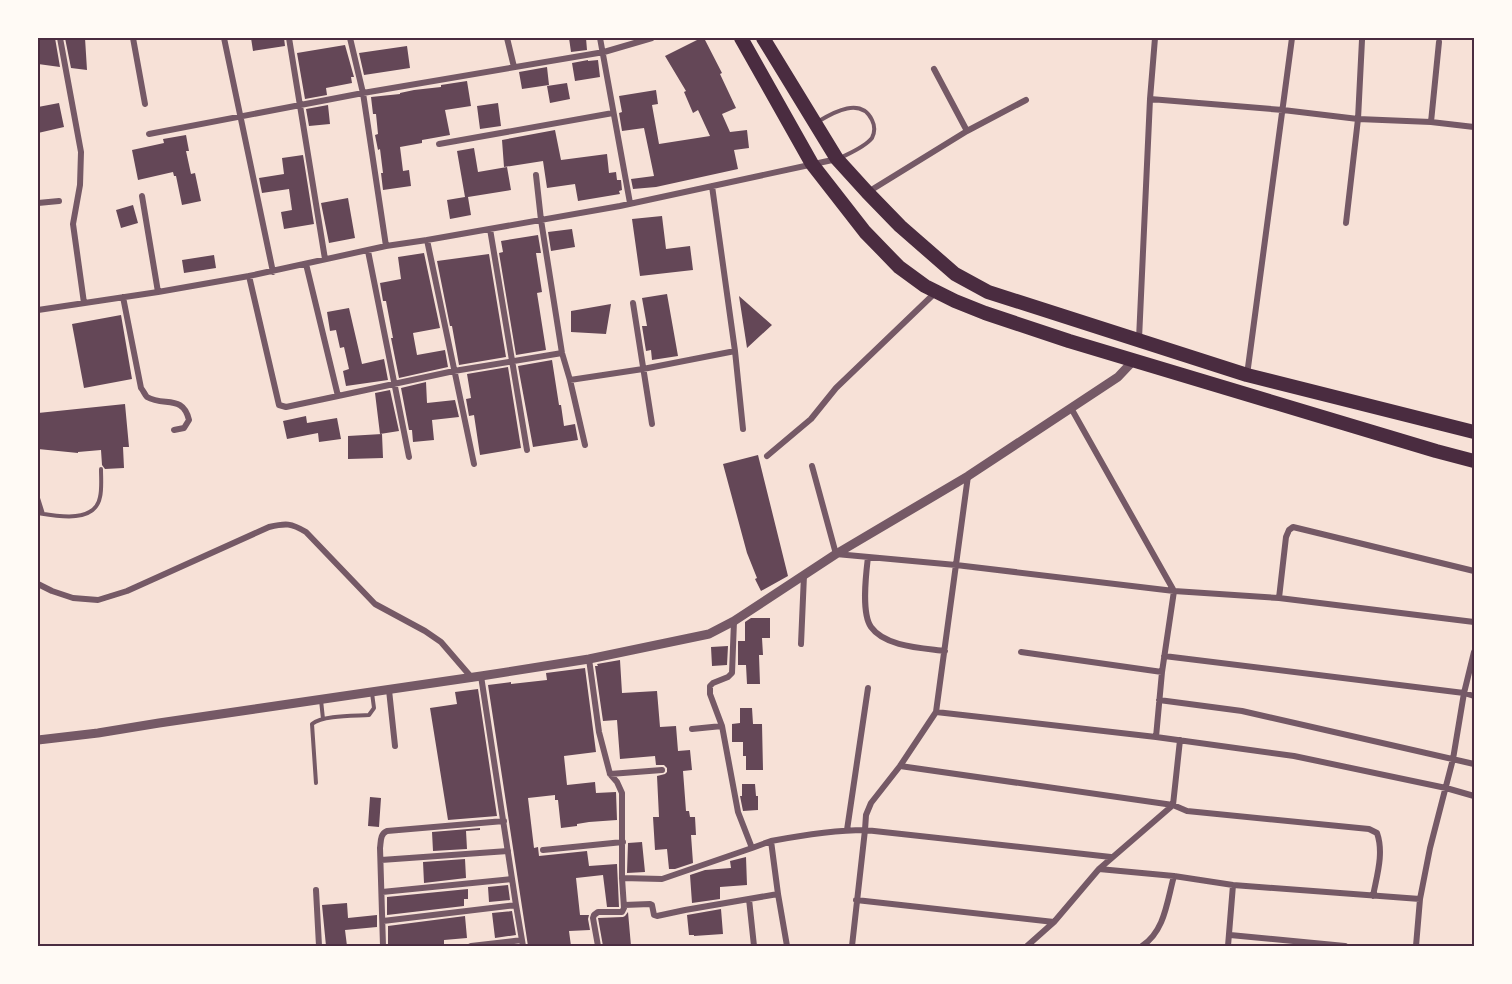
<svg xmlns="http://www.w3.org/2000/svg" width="1512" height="984" font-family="Quicksand,sans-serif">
<rect width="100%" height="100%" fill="#f7e1d7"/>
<path fill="#644757" d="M38,38h17l5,29 -22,-3z
M65,38h20l2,32 -16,-2z
M251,38h33l1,8 -32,5z
M569,38h17l1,12 -16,2z
M701,38h3l18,35 -2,1 16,34 -14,6 8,18 17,-2 2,18 -15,2 4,19 -82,18 -23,2 -2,-10 23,-3 -10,-48 -22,3 -3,-18 3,-1 -3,-16 37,-6 2,14 -6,1 7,39 51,-8 -12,-26 -5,3 -9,-21 2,-1 -21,-35z
M345,45l9,32h-3l1,6 -26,5 1,7 -22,4 -8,-46z
M407,46l3,22 -46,7 -5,-22z
M588,60v1l10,-1 2,17 -25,4 -3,-18z
M547,67l2,18 -27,4 -3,-17z
M467,81l4,25 -26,4 5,25 -28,5v3l-22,4 3,24 6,-1 2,16 -28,4 -2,-17h2l-3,-24 -2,1 -3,-15 3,-1 -2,-20h-3l-2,-17 29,-3v-1l14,-3 27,-3v-2z
M567,83l3,16 -20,4 -3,-17z
M59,103l5,24 -26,6v-26z
M498,103l3,23 -21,3 -3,-23z
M328,105l2,19 -21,2 -3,-17z
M555,130l6,30 46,-6 2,19 7,-1 1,8h4l1,10 -3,1 1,3 -42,7 -3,-17 -28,4 -4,-27 -39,6 -2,-27z
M186,135l3,16h-3l5,23 4,-1 6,28 -19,4 -6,-29h-2l-1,-4 -35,8 -6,-30 32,-7 -1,-4z
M474,148l4,24 29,-5 4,23 -43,7 3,18 -21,4 -3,-19 18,-3 -8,-46z
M303,155l11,69 -30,5 -3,-17 11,-2 -3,-21 -27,4 -3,-15 25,-4 -2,-16z
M348,198l7,40 -26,5 -8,-40z
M133,205l5,18 -17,5 -5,-18z
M662,216l4,33 24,-3 3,24 -53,6 -8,-57z
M572,229l3,18 -24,4 -3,-19z
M538,235l3,18h-5l6,39 -5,1 9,57 -30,5 -17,-102 4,-1 -2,-11z
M424,253l16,75 -27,5 4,22 28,-5 3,17 -49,11 -8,-40h2l-7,-37h-3l-3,-18 21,-4 -3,-22z
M489,254l17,103 -47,8 -7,-39h-2l-13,-65z
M214,255l2,13 -32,5 -2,-13z
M667,294l11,62 -26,4 -1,-10 -5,1 -4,-25h5l-5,-28z
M739,296l33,29 -25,23z
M611,304l-5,30 -35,-2v-21z
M349,308l13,56 22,-5 4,21 -42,6 -3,-15 6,-2 -5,-22 -4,1 -4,-18 -6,1 -3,-19z
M121,315l11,64 -48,9 -12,-64z
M552,360l7,45h2l3,21 11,-2 3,16 -45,7 -15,-81z
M508,367l13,81 -41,7 -6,-40 -5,1 -3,-17 5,-1 -4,-24z
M426,382l1,21 28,-3 4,17 -27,3 2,20 -21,2 -1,-12h-3l-8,-42z
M390,390l9,41 -19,3 -5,-41z
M125,404l4,43h-6l1,21 -19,1 -3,-4 -1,-15 -23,2v1l-40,-4v-36z
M306,416l1,7 30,-5 4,21 -22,3 -1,-9 -31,6 -4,-18z
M382,434l1,24 -35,1v-23z
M758,455l30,121 -27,15 -6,-12 2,-1 -10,-25 -24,-89z
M751,618h19v20h-8l1,17h-4l1,29h-13l-1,-19h-8v-24h7v-19z
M728,646l-1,19 -15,1 -1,-19z
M620,660l2,33 35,-2 3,36 16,-1 2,25 12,-1 2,20 -9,1 3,40h3l1,6h5l1,18h-5l2,28 -18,6h-6l-2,-20 -12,1 -2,-33h6l-2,-41 8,-2 2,-2v-4l-3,-3h-8l-1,-9 -35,3 -3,-39 -14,1 -8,-55h3l-1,-2z
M585,668l11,84 -32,4 3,29 28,-3 1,11 20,-1 1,28 -28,2 -12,2v2l-16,2 -3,-28h-3v-5l-27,3 6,50 4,-1 1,9 48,-5 2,15 28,-2 2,43h-12l-4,-32 -27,3 4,37h9l-1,4 2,11 -21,1 2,15h-43l-40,-261 23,-3v2l36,-4 -1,-7z
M478,689l19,127 -49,4 -18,-112 27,-4 -2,-12z
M740,708h12l1,16h9l1,46h-17v-14h-3v-14h-11v-18l8,-1z
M742,784h13l1,12h2v14l-15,1 -3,-15h2z
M370,797l11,1 -2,29 -11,-1z
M480,828v2l-14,1 1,18 -34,2 -1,-19z
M642,842l3,30 -18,1 1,-30z
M746,857l1,28 -27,2v12l-28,4 -2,-28 15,-5 26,-2 -1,-7z
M465,859l1,19 -42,5 -1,-21z
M508,885l2,15 -21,2 -1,-15z
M468,889v10h-4v7l-77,9v-18z
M347,903l1,15 29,-3v12l-32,3 2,16h-21l-4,-41z
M721,909l2,25 -29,2v-1h-5l-2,-20z
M512,911l4,24 -21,3 -3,-25z
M628,912l3,34h-28l-5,-28 25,-1 2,-1z
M465,916l2,22 -23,2v6h-56v-20z"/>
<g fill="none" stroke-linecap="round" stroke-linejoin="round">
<path stroke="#755966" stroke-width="4" d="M819,121c15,-9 42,-24 53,-1 3,6 3,12 0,18 -7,9 -22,15 -32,20
M38,498l5,16
M38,513c18,3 57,11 62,-16 2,-8 1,-19 1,-28
M321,700l2,19
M316,783l-4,-59c11,-9 42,-8 57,-9l5,-7 -2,-15"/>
<path stroke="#755966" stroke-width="6" d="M60,38l21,114 -1,33 -7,39 11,79
M133,38l12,66
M224,38l49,234
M289,38l36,221
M350,38l13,55 23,153
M507,38l7,29
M600,38l30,165
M934,69l33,62
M1150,99l133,11 75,9 73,3 43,5
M1431,122l8,-80
M149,134l214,-41 241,-41 48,-14
M439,144l174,-31
M536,175l5,45 21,133 8,27 15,65
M712,186l23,165 8,78
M868,192l99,-61 59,-31
M142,196l16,96
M38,203l21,-2
M1346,223l12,-104 4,-79
M490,229l37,221
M427,240l47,224
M368,251l41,206
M249,276l30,129 7,2 52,-11 -32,-132
M123,297l18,91c2,2 4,7 6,9 17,10 36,-3 42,23l-5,8 -10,2
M633,303l19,121
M38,310l120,-18 91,-16 137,-30 41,-6 193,-34 217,-47
M1139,339l11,-240 5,-61
M1247,375l45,-337
M570,380l73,-11 92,-18
M338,396l116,-25 108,-18
M1071,408l103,183 -12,81 -6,65
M767,456l44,-37 25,-31 100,-96
M812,466l24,88 120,11 218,26 105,7 195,24
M868,557c-2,17 -7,56 3,70 14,20 52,21 74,24
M38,584l14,7 21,7 25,2 29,-9 142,-64c17,-4 22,-4 37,5l69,72 50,27 16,11 31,36
M1279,598l7,-61 3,-7 4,-3 181,44
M801,644l3,-69
M1021,652l141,20
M1164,656l300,37 10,3
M589,659l10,73 11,42
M481,676l35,229 7,41
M389,690l6,56
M1159,700l83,11 232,53
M936,712l220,25 138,19 152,32 28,8
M692,729l30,-3
M900,766l273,39 14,6 182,18 8,4c7,20 0,42 -4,63
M847,830l21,-142
M771,841c32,-6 62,-11 94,-11l1,-15 5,-12 29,-37 36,-54 32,-236
M543,850l80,-8
M381,860l127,-9
M1099,869l75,7 59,9 187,14
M622,878l40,1 90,-31
M316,890l3,56
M382,892l130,-13
M778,894l9,52
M749,899l5,47
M856,900l198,22
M624,905l26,-1 2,1 2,10 3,1 28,-6 93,-16 -7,-53 -19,7 -14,-36 -16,-86 -12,-32v-8l3,-3 15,-6 4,-4 2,-52
M383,921l133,-16
M1230,935l115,11
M383,946l-3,-98c1,-7 0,-14 7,-17l117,-10
M471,946l51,-6
M598,946l-5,-28 1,-3 4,-3h24l2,-4 -2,-30v-85l-5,-11 -7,-8 52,-4
M852,946l13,-116 246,27
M1027,946l27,-24 45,-53 74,-64 7,-65
M1142,946c23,-15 25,-45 32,-70
M1228,946l5,-61
M1416,946l4,-47 10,-51 23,-89 11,-66 10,-41"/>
<path stroke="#755966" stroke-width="9" d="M38,740l60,-7 61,-10 322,-47 108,-17 120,-25 25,-13 102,-67 132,-78 150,-99 16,-17"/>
<path stroke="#4a2c40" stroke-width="14" d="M741,38l71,126 53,68 34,35 26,19 30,15 30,12 84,28 367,110 38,10
M763,38l74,121 30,33 33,34 55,48 33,18 259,83 227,57"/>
</g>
<rect width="1512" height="984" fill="none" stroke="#fffaf5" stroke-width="78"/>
<rect x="39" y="39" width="1434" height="906" fill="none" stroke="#4a2c40" stroke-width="2"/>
</svg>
